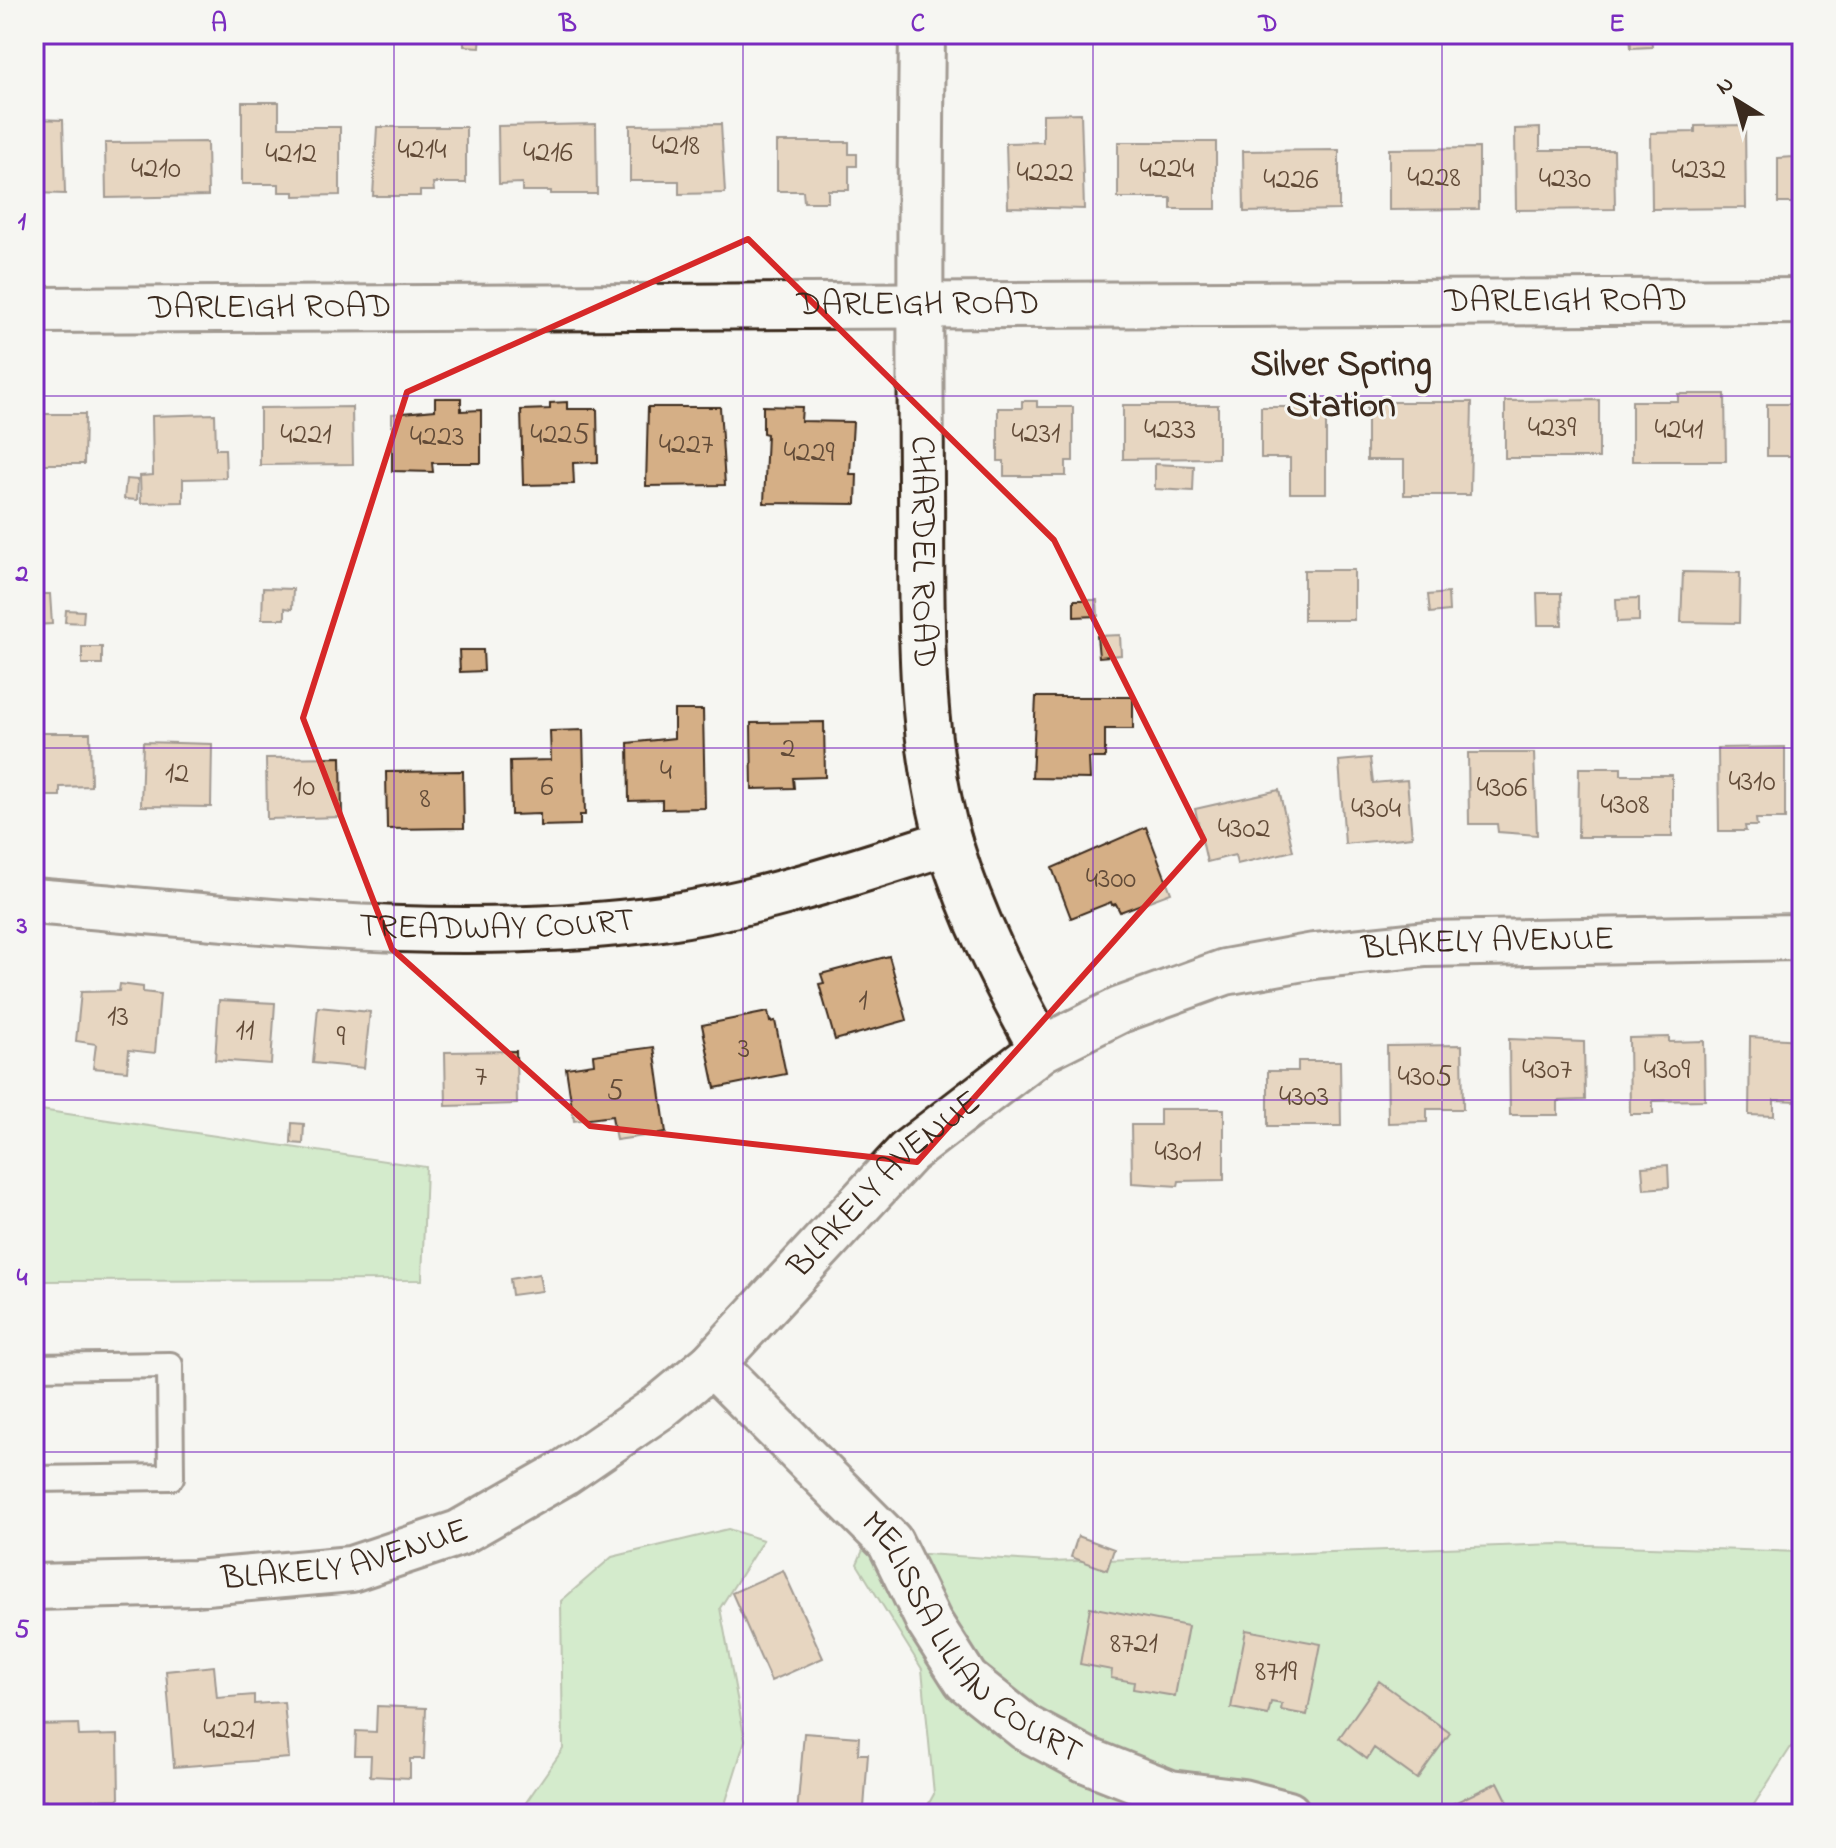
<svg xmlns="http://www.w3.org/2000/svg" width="1836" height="1848" font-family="'Indie Flower',sans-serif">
<rect width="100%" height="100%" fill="#f6f6f2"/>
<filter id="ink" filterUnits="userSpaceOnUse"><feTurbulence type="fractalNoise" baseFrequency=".0125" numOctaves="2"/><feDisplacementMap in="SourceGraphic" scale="16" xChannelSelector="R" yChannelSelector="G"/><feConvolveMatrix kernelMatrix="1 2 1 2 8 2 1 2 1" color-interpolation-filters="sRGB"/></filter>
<g filter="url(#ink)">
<path fill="#abdd9e" stroke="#73845e" stroke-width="2" d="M34,1109l392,58 -4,113 -388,1z
M728,1529l35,11 -43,68 25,132 -23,74h-204l45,-65 -2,-148 51,-44z
M1557,1544l245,8v189l-11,6 -40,62 -26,5h-802l11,-20 -12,-125 -65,-105 6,-14 186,12z"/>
<path fill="#d5af86" stroke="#3b2a1e" stroke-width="2" d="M225,34h27v8l-26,1z
M464,34h17l-1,13 -16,-1z
M1365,34h72v2l-71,2z
M1630,34h21l1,13 -21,1z
M242,102h37v25h61v68l-46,1v-4h-15v-8h-37z
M1794,107h8v96h-24v-45l16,-1z
M1081,113l3,96 -76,-2 -2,-64 37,-1v-28z
M34,119l29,1 2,74 -31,-1z
M596,124l1,70h-46v-3h-29v-8l-23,1 -1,-58z
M721,124l4,69 -46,1v-13h-49v-56z
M1745,125l1,83 -94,1 -1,-76 44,-1v-6z
M377,127h89v56h-33l1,8h-14v5h-47z
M1540,128v22h74l1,59 -99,1 -1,-81z
M207,142l1,54 -102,2 -1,-55z
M777,142h72v12h8v12h-8v24h-21v12h-24l-1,-11h-26z
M1118,142h98v67h-45v-11h-53z
M1479,148v61l-90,1v-61z
M1339,150v60l-95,2 -1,-61z
M1678,394h47l1,67h-94v-60h46z
M1792,396h10v60h-35v-52h25z
M435,398h26v13l20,-1v53h-49l1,9 -41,-1v-57l43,-4z
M1599,400v58h-94v-57z
M1022,401h15v6h36v54h-7v15h-62v-15h-6v-53h24z
M567,402v7h30l1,53 -25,1 1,21 -51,1 -2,-75 29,-1v-6z
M1367,402h105l-2,93h-66v-35h-37z
M1123,405h95v53l-95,1z
M763,406l39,1 -1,14 52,1 -3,52h7l-1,30 -92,-1 3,-69 -4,-1z
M352,407l1,57 -93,1v-57z
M648,407h72l5,78 -79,1z
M1261,407h65v86h-36v-35h-29z
M34,414h51l-1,50h-50z
M215,414l1,35h9l1,29 -43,1v23l-42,1 -1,-27 13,-1 -1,-59z
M1155,464l39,2 -1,25 -38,-2z
M126,479l12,1 -1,20 -13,-1z
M1304,570h50v50h-50z
M1683,572l57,1 -1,50 -58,-1z
M263,588l30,1 -1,20 -7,-1v11h-23z
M1448,593l1,18 -19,2 -2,-18z
M1537,593h24l1,32h-24z
M34,594h16l2,30 -18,1z
M1639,598v23l-22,1 -1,-23z
M1074,600h23l1,16 -24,1z
M66,610l18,1 -1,12 -18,-1z
M1120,635l1,20 -22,2 -2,-21z
M82,647h20v17h-20z
M459,650h24l1,21 -24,1z
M1036,697h97v32h-28v29h-16l1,21 -58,-1z
M674,710h29l2,98 -43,1v-9l-33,1 -1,-58 46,-5z
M824,722l1,55 -32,1 1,10 -42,1 -1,-66z
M583,730l2,85h-5v10l-40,1v-12l-29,1 -1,-54 41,-1 -1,-29z
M34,733h56l1,53 -31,1v9h-26z
M143,742l69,2 -1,63 -70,-1z
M1785,747v72h-29l1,7h-12l1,5h-27l-1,-83z
M1468,753h66l3,82 -39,-3 -1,-8h-28z
M341,757l1,60 -75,2 -1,-61z
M1370,758l3,25 34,-3 5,57 -67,7 -6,-83z
M1579,768h42v7h51v62h-94z
M463,771l1,57 -77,1 -1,-57z
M1279,790l14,61 -56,13 -2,-9 -28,7 -12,-53z
M1146,827l25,66 -51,19 -4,-8 -4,1 -1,-3 -40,16 -19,-50z
M889,956l18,64 -72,20 -16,-56 5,-1 -3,-9z
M120,984l23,3v5l17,2 -5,59 -26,-3 -2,21 -34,-3 3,-24 -20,-3 5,-49 38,-1z
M219,1000l56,3 -4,61 -56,-4z
M318,1007l52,5 -6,56 -51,-5z
M768,1012l2,10 5,-1 11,53 -71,14 -13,-63z
M1669,1037v5l35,-1 1,59 -52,1v13h-23l-1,-76z
M1750,1037l52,3v81h-4l1,-20 -25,-1v16l-25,-1z
M1509,1039l75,3 1,58 -27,1v14h-48z
M1462,1045l1,64h-36v13l-39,1 -1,-77z
M654,1047l12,86 -50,7 -4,-24 -38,5 -8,-53 28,-4 -1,-9z
M516,1051l1,53 -71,2 -1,-54z
M1298,1061h42l1,65h-73v-55h30z
M1160,1109h64v71l-45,1 -1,5 -46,-3 -1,-58h29z
M292,1123l12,1 -1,20 -12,-1z
M1668,1165l1,22 -25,2 -2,-22z
M539,1274l3,17 -30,4 -2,-16z
M1078,1536l36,13 -7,21 -36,-13z
M783,1570l40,88 -52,23 -39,-88z
M1090,1607l98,19 -13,70 -42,-7 1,-7 -23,-4 1,-8 -32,-6z
M1246,1630l75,14 -14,71 -26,-5 1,-6 -11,-2 -3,13 -37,-7z
M214,1666l3,32 37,-3v9l30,-2 5,56 -115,9 -8,-96z
M1379,1681l71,52 -33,46 -43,-31 -7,11 -28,-21z
M377,1706l49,2 -2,51h-14v19l-40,-2 1,-21h-16l1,-24 20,1z
M78,1724l1,12 39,-1 1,64 -85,2v-76z
M804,1733l55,4 -1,17h10l-4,54 -12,-1 -1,7h-54z
M1498,1782l16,32h-64l-4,-7z
M359,1805h23v9h-23z"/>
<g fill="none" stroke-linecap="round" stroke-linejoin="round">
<g stroke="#3b2a1e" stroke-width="30">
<path id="service" d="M34,1367l136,-2 1,112 -137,2"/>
</g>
<g stroke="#3b2a1e" stroke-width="50">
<g id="minor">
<path id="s1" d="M922,34c-2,150 -2,299 -1,449 1,118 -5,248 29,362 22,72 56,139 92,204"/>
<path id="s2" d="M34,310l1768,-9"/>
<path id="s3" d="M34,901c209,18 419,45 628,17 99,-14 193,-46 287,-76"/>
<path id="s4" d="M712,1364l178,178 39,80 37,58 60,48 58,31 86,34 72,9 46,12"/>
<path id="s5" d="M34,1587l161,-4 156,-14 108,-36 105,-60 96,-66 52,-43 196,-212 134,-103 78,-39 105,-38 89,-16 112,-12 376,-7"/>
</g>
</g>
<use href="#service" stroke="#f6f6f2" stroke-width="24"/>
<use href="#minor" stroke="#f6f6f2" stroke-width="44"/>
</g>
</g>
<path d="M0 0H1836V1848H0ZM748,239l306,301 150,300 -287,322 -327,-36 -198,-177 -89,-231 104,-326z" fill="#f6f6f2" fill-opacity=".55" fill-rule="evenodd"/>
<path fill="none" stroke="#d62828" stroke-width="6" stroke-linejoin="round" d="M748,239l306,301 150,300 -287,322 -327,-36 -198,-177 -89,-231 104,-326z"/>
<path fill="none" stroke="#7b2cbf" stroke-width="2" stroke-opacity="0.55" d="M394,34v1780M743,34v1780M1093,34v1780M1442,34v1780M34,396h1768M34,748h1768M34,1100h1768M34,1452h1768"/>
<g text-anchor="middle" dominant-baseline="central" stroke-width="6" stroke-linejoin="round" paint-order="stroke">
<g font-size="30" fill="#624b38">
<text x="676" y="147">4218</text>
<text x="422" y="151">4214</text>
<text x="548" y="154">4216</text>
<text x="291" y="155">4212</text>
<text x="156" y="170">4210</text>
<text x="1167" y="170">4224</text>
<text x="1699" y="171">4232</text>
<text x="1045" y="174">4222</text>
<text x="1434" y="179">4228</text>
<text x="1565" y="180">4230</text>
<text x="1291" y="181">4226</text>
<text x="1552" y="429">4239</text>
<text x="1170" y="431">4233</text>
<text x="1679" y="431">4241</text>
<text x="1036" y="435">4231</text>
<text x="306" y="436">4221</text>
<text x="560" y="436">4225</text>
<text x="437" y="438">4223</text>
<text x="686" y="446">4227</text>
<text x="809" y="454">4229</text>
<text x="788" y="750">2</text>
<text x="666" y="772">4</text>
<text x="177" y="775">12</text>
<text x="1752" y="783">4310</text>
<text x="304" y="788">10</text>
<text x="547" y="788">6</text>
<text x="1502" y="789">4306</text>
<text x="425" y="800">8</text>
<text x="1625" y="806">4308</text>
<text x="1376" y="810">4304</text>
<text x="1244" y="830">4302</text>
<text x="1111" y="880">4300</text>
<text x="863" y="1002">1</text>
<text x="118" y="1018">13</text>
<text x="245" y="1032">11</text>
<text x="341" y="1038">9</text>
<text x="744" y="1050">3</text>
<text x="1547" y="1071">4307</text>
<text x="1667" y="1071">4309</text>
<text x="481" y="1078">7</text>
<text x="1425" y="1078">4305</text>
<text x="615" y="1092">5</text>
<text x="1304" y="1098">4303</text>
<text x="1178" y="1153">4301</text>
<text x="1134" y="1645">8721</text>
<text x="1276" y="1673">8719</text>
<text x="229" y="1731">4221</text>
</g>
<g font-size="34" fill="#3b2a1e" stroke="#f6f6f2">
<text stroke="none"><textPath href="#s2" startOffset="1532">DARLEIGH ROAD</textPath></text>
<text stroke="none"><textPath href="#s2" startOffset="884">DARLEIGH ROAD</textPath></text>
<text stroke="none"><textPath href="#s2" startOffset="236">DARLEIGH ROAD</textPath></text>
<text stroke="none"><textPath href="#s1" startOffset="518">CHARDEL ROAD</textPath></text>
<text stroke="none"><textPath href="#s3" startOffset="464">TREADWAY COURT</textPath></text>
<text stroke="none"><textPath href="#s5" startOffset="1658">BLAKELY AVENUE</textPath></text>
<text stroke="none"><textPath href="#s5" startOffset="986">BLAKELY AVENUE</textPath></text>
<text stroke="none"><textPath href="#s5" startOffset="314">BLAKELY AVENUE</textPath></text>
<text stroke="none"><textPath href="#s4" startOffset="382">MELISSA LILIAN COURT</textPath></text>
</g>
<g font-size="36" font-weight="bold" fill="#3b2a1e" stroke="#f6f6f2">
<text x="1341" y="366">Silver Spring<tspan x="1341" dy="41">Station</tspan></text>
</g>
</g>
<rect width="1836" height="1848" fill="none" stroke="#f6f6f2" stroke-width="88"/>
<g transform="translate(1736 100) rotate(323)" stroke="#f6f6f2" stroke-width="6" paint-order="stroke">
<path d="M0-6L14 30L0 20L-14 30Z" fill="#3b2a1e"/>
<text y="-12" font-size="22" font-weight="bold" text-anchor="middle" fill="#3b2a1e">N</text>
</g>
<rect x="44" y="44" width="1748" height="1760" fill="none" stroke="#7b2cbf" stroke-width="3"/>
<g font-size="26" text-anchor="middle" font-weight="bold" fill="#7b2cbf">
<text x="219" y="31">A</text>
<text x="568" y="31">B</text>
<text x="918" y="31">C</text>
<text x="1268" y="31">D</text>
<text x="1617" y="31">E</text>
<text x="22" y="229">1</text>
<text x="22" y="581">2</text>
<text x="22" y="933">3</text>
<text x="22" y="1285">4</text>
<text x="22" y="1637">5</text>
</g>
</svg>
